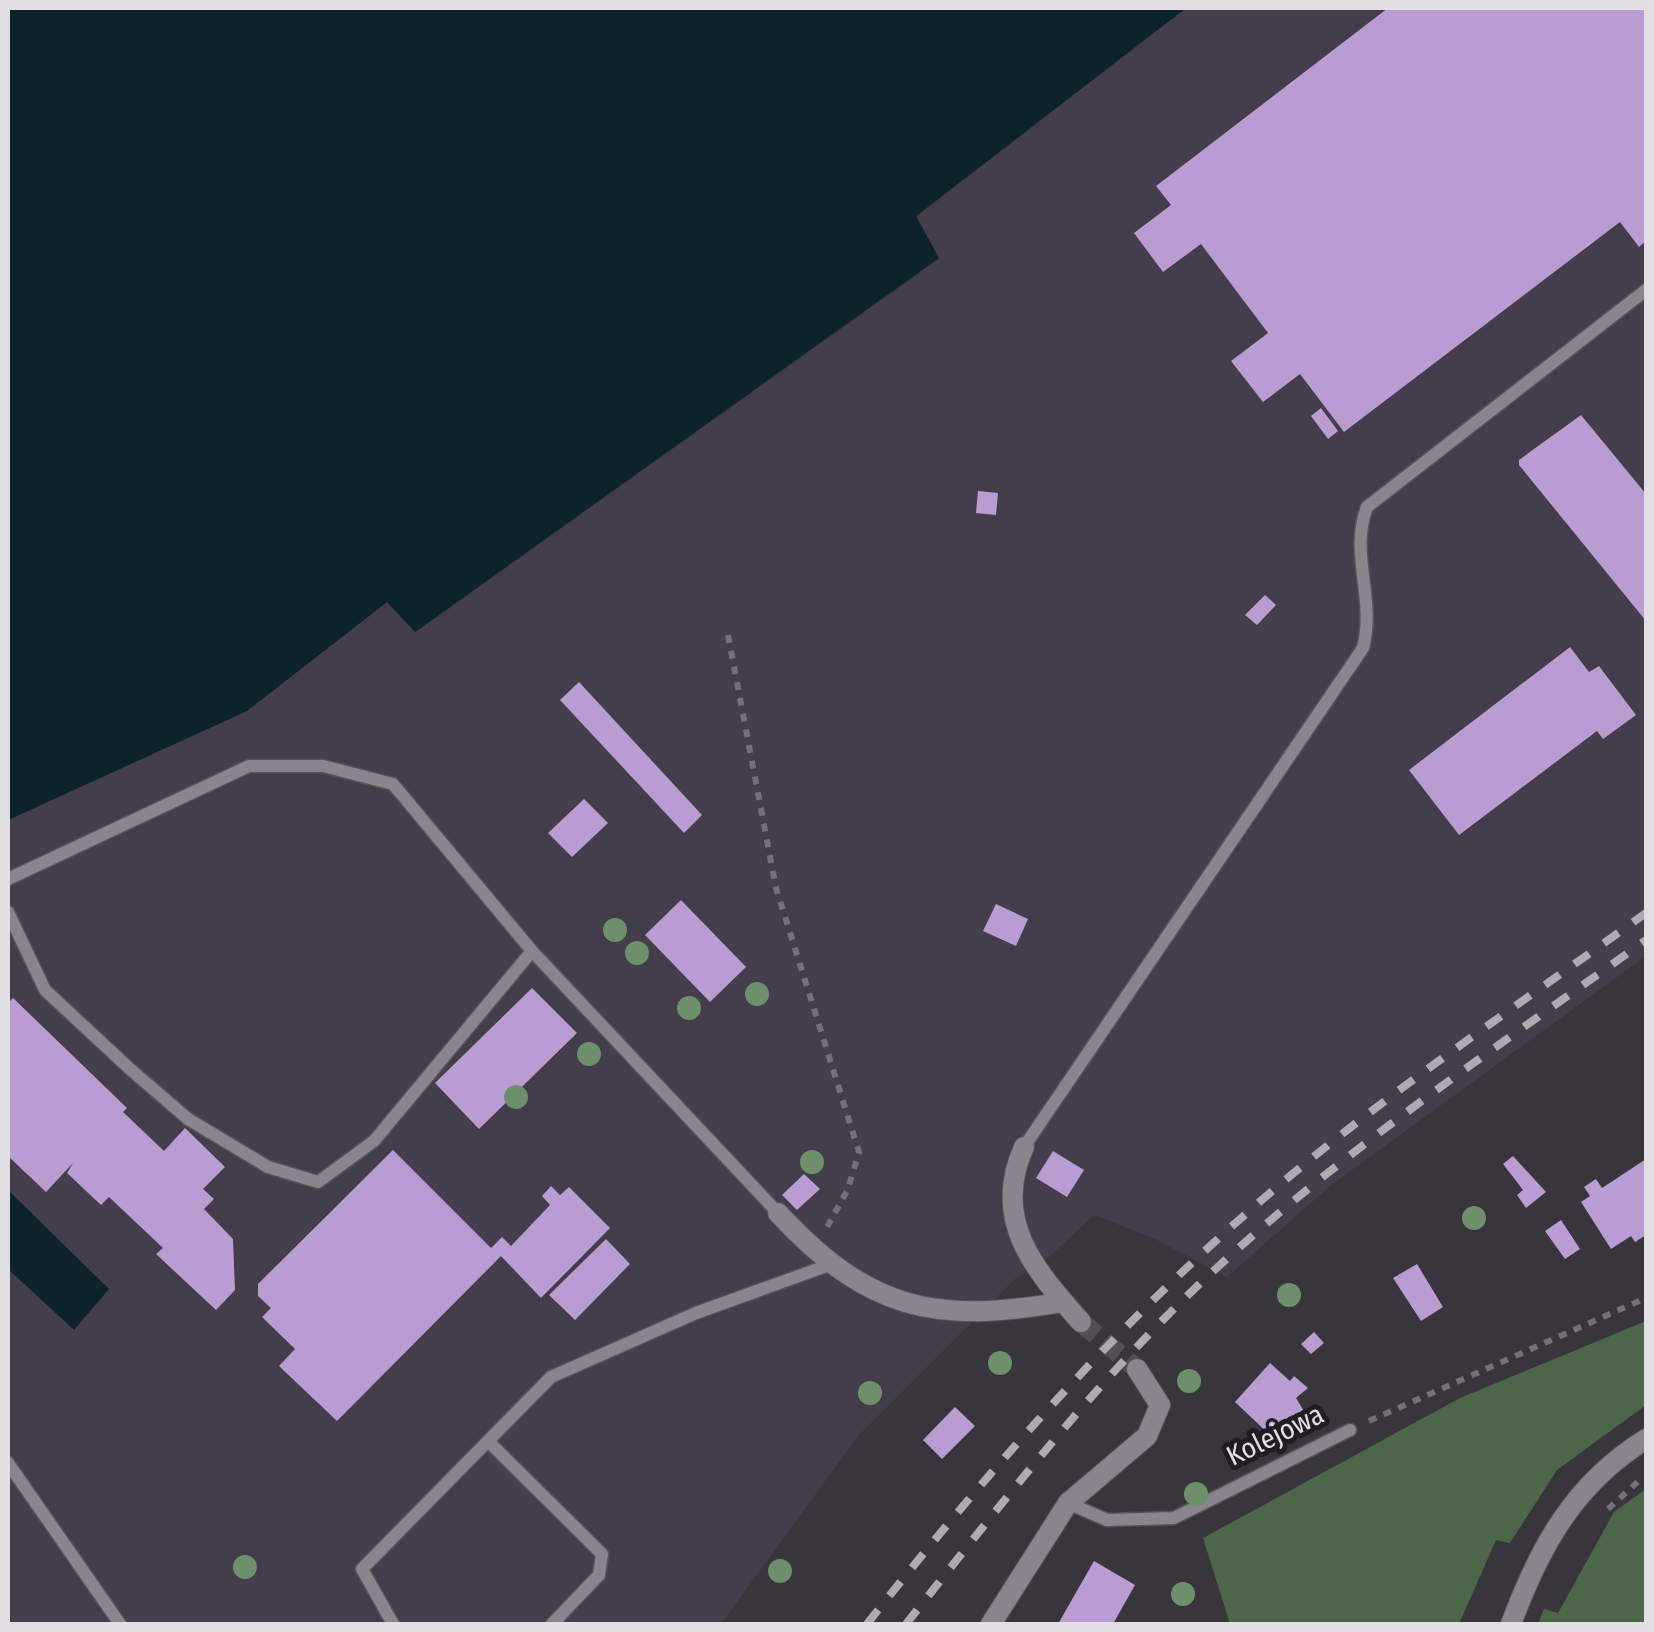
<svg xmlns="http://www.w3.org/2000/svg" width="1654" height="1632" font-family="'Fira Sans Condensed',sans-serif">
<rect width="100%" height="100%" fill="#39353d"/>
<path fill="#443d4b" d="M1186,8h460v948l-316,230 -103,91 -70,-37 -63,-25 -45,42 -34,22 -157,157 -137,188h-713v-804l239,-109 140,-109 29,30 523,-373 -23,-42z"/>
<path fill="#4b6648" d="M1646,1321v84l-89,65 -47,73 -14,-3 -37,84h-229l-27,-86 257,-140z
M1646,1489v135h-108l6,-15 14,4 56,-101z"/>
<path fill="#0c232c" d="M8,8h1178l-270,208 23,42 -524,374 -28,-30 -140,109 -239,109z
M8,1190l101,99 -35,41 -66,-61z"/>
<path fill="#ba9bd2" d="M1388,8h258v233l-7,6 -19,-25 -276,210 -44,-58 -37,28 -32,-41 37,-28 -67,-89 -38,28 -29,-39 37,-28 -15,-19z
M1321,408l17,23 -10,8 -17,-23z
M1581,415l65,79v127l-127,-156v-5z
M978,491l20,2 -2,22 -20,-2z
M1265,595l11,10 -19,20 -12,-10z
M1570,647l19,25 10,-6 37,49 -33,24 -6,-8 -138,104 -50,-65z
M579,682l123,133 -18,18 -124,-133z
M584,799l24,24 -36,34 -24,-24z
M681,900l65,67 -36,35 -65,-67z
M996,904l32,15 -12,27 -33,-15z
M532,988l45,45 -98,96 -44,-46z
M13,998l114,110 -4,4 41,39 21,-23 40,39 -22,22 11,10 -10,10 29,30 2,51 -19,20 -60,-56 7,-6 -54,-51 -8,8 -34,-32 6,-10 -27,29 -38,-36v-153z
M393,1150l98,98 11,-11 9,9 39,-41 -8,-9 9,-10 9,9 9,-8 41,41 -69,70 -40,-42 -164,165 -58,-55 16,-17 -33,-32 9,-9 -13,-12v-12z
M1053,1151l31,19 -17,27 -31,-19z
M1513,1156l33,36 -20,16 -9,-13 6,-5 -20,-26z
M1646,1159v76l-11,7 -4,-6 -20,13 -30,-47 9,-6 -6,-9 12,-8 6,9z
M804,1174l16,15 -23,21 -15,-15z
M1561,1220l19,29 -15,10 -20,-28z
M606,1239l24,25 -55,56 -26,-25z
M1417,1264l26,43 -22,14 -28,-43z
M1314,1332l10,11 -13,11 -10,-10z
M1270,1363l20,18 4,-5 14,12 -12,10 15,25 -28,15 -11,-1 -37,-35z
M955,1407l20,19 -33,33 -19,-19z
M1094,1561l41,24 -22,39h-55z"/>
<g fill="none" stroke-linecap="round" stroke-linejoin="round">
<path stroke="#524e56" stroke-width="20" stroke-dasharray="20 10" stroke-linecap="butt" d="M1081,1322l56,47"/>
<g stroke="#57525a" stroke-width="15">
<path id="service" d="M8,879l241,-113h74l70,18 139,167 246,262
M8,912l37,78 85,79 58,50 80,48 50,15 56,-41 158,-190
M1024,1147l339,-499c13,-49 -14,-94 4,-141l279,-217
M488,1441l114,113 -3,21 -47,49
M8,1463l112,161
M1068,1503l39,17 67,-2 176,-88
M393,1624l-31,-55 189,-192 145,-64 136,-49"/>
</g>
<g stroke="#57525a" stroke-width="22">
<path id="minor" d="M1024,1147c-33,73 10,122 57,175
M778,1213c91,98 157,111 285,89
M991,1624l77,-121 79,-67 13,-31 -23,-36"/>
</g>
<g stroke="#57525a" stroke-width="22">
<path id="tertiary" d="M1511,1624c29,-78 63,-140 135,-185"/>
</g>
<path stroke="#737077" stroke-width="6" stroke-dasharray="8 8" stroke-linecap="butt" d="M728,635l48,253 83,264 -11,37 -22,40
M1369,1421l277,-123
M1608,1509l35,-32"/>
<use href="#service" stroke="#89848e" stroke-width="12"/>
<use href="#minor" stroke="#89848e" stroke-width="20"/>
<use href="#tertiary" stroke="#89848e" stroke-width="20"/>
<path stroke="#adaab1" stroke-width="8" stroke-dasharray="18 18" stroke-linecap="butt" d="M867,1624c122,-155 252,-302 403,-431 119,-102 250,-189 376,-280
M906,1624c89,-112 177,-227 280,-327 140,-136 303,-244 460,-357"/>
</g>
<g fill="#6e8f6c">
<circle cx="615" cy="930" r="12"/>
<circle cx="637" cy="953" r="12"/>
<circle cx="757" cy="994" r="12"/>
<circle cx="689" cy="1008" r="12"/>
<circle cx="589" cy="1054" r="12"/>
<circle cx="516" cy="1097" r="12"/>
<circle cx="812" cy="1162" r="12"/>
<circle cx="1474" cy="1218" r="12"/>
<circle cx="1289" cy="1295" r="12"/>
<circle cx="1000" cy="1363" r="12"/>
<circle cx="1189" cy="1381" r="12"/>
<circle cx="870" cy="1393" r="12"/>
<circle cx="1196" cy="1494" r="12"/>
<circle cx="245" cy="1567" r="12"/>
<circle cx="780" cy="1571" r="12"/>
<circle cx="1183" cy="1594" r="12"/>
</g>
<g text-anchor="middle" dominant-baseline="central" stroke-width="10" stroke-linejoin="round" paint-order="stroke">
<g font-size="28" fill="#e1dee4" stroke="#1f1d21">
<text transform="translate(1275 1435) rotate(-26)">Kolejowa</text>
</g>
</g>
<rect width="1654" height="1632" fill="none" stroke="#e1dee4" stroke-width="20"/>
</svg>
